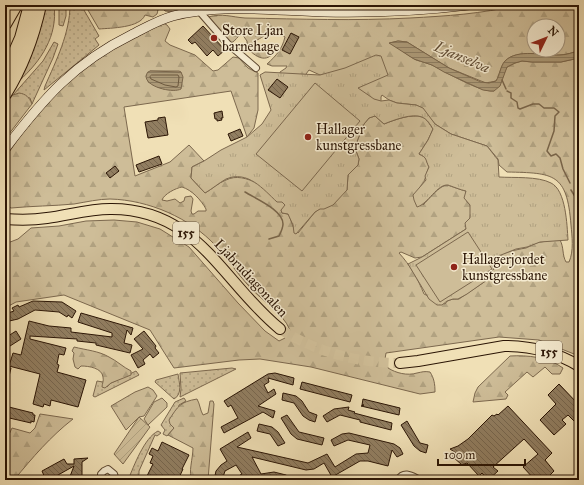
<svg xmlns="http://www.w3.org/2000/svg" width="584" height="485" font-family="'IM FELL Great Primer',serif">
<defs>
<pattern id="grass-dots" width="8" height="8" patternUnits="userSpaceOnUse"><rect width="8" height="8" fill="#cebd98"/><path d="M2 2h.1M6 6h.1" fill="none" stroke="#b1a281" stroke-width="1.8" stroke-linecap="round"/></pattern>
<pattern id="forest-firs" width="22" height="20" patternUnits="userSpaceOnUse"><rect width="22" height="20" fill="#cebd98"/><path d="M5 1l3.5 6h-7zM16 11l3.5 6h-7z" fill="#b1a281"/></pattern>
<pattern id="park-tufts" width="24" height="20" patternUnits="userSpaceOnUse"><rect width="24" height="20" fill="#cebd98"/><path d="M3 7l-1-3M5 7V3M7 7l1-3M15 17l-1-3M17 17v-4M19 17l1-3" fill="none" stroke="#b1a281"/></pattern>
<pattern id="garden-furrows" width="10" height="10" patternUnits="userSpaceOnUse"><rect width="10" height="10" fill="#cebd98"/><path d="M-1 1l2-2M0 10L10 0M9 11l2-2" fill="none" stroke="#b1a281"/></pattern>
<pattern id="water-rules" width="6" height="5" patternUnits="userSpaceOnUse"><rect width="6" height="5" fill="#ad9b79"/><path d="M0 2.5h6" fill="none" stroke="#8d7d61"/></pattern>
<pattern id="building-back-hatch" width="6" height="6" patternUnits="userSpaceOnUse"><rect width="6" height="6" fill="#917e61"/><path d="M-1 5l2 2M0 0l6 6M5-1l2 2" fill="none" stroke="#77664e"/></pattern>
</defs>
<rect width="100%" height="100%" fill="#f0e0b6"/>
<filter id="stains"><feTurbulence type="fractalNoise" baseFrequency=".005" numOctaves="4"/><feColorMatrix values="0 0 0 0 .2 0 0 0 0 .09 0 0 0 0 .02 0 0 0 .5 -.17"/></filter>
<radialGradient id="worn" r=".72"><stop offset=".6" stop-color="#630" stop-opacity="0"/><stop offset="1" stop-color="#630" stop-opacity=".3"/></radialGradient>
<path fill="url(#grass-dots)" stroke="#7c684e" d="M45,5h9c4,31 -13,56 -35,76z
M59,5h7v11l-3,10 -4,-1z
M70,5h11l18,31 -4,3 4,6 -55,45 1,-4c11,-25 25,-53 25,-81z
M54,42l4,2 -5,14 -21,46 -2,-6 -17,-3 30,-34z
M232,368l4,1 -56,28 1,-8 -1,-16z
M136,371l3,4 -44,22 -2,-1 4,-15 6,1 4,5 4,-4z
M178,374c1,8 5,20 -4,25l-19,-17 1,-2z
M184,398l2,3 -7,4 -5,23 -7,8 -4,-2 2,-4 -4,-5 14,-23z
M158,431l3,2 -4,3 -2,-1 -16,36v3l-2,6h-9c6,-14 16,-42 30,-49z"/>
<path fill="url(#forest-firs)" stroke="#7c684e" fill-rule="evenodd" d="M85,5h37l6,3h24l6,2 -1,4 -4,3 -8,-2c-5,13 -34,13 -46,14z
M160,5h70l-57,7 -8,-1z
M517,5h62v46c-6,1 -12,4 -19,4 -16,2 -42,-7 -55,6 -5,6 -5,14 -9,20l-10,2 -37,-15 -42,-26 -9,-1 -8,2c9,5 17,12 26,17 6,2 12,3 18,6 14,7 45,26 60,25l13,-24 8,-4 7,-2 10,1h29l18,-4v123l-5,3 5,4v168l-40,-16 -40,-3 -113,16 -1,6 3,9c8,5 19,8 29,5 5,-1 7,-2 13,-1 4,6 5,12 5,20l-15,2 -109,-27 -51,-8 -21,1 -65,8 -24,-38 -86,-35 -48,7 -11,6v-64l13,-5 13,-11 28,-2 27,-5 28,-1 23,2 23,7 29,18 49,56 27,28 14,10 6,-3 5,-8c-8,-19 -30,-30 -43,-46 -11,-12 -20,-26 -31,-38 -26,-28 -67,-46 -106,-47 -11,0 -24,3 -36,5 -21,2 -42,2 -63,4l-6,-3v-47l30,-43 24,-27 25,-19 27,-19 52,-27 4,2 3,4 -5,12 5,4 25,10 18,16 5,-1 15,-13 6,1 9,10 10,5v37l-4,18 -7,9 -16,-46 -107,16 11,69 35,-14 19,-17 15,16 -12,6 -1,11 14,15c7,-4 13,-10 21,-13 20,-10 45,12 60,25l-5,5 1,3 6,1c4,6 4,15 10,19l17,-21 32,-22 1,-15 10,-10 1,-6 -3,-8v-7l8,-20 5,-6 6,-2 9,8c10,-4 29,-11 38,-7 5,2 8,8 11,12l-5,11 -9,14c9,4 6,5 10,13 -3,6 -3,13 -8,19l2,19c5,-5 17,-20 24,-20 4,1 14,5 19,6l1,11 3,3 1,3 -1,11 -4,10 -44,28 -7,1 -14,-6 -2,1c11,12 19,26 25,41l21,10c3,-5 8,-5 14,-5l28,-19 5,-21c10,-6 22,-9 34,-11 5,-2 10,-6 15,-6 5,-1 15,-2 19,-2 4,7 2,15 6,22h3c5,-11 3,-26 2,-37 -4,-52 -17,-52 -64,-53l-8,-7 -1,-6 -11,-13 -36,-12 -16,-10 -13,-16 -6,-3 -19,-2 -8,-3 -7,-5 -1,2v4l-2,2 -47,-28h-12l-11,-5 -3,4 -1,3 -26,3 1,-8 6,-4 1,-2h-15l-5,-2c10,-9 15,-15 18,-27 -14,-10 -17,-2 -30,4l1,5 3,2 4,-2 9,1 3,4c-9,13 -19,6 -28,-3v-7l-5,-7c-5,2 -6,7 -11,9l-23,-26c15,-4 23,0 37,1 55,1 110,3 165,0 36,-2 72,-4 107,-13zM534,26h24v24h-24zM150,71h29l2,1 -17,17 -16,-7zM182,187c10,3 19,13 24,22v2h-8l-4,3h-2l-1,-3 2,-12 -2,-3 -6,1 -1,4 -4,2 -5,-4 -8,2 -5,-1c2,-6 14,-12 20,-13z
M19,93c7,1 10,4 13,11l-27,35v-35l8,-9z
M74,347c12,3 25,4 35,10 8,4 14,10 22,14v4l-20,8 -6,5 -3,-1c0,-3 2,-6 1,-10 -1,-9 -14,-11 -22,-11l-3,3 -3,-2 -2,-8 1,-6 -2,-2z
M510,356c18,-1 38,1 53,12l-3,6h-8l-7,-7 -12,10 -6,-5 -22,20 3,3 -2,4 -33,3 2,-9 3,-6z
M148,387l5,3 4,6 -13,20 -5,1 -13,13 -15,-24 24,-14z
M197,399c3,5 3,11 6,16l5,-2 2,-12h3l1,3 -6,76h-16c-4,-7 1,-22 1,-32l-25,-13 6,-7 -4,-4 -1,-4c9,-14 11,-18 28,-21z
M40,414l33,5c-22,17 -41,39 -59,61h-9v-37l7,-15 18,5 5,-5z"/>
<path fill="url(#park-tufts)" stroke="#7c684e" d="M376,55l5,1 7,19 -30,13 16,11 7,2 8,-1 8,3 19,2 7,3 12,16 16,10 36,12 11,14 1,17c14,1 39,-1 52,6 15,7 16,42 17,57l-28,2 -13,5 -11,2 -20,8 -4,3 -1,3 3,6 -5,4 -2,7 -20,14 -9,5h-5l-6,2 -5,4h-5l-8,-6 -21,-35 14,-7 44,-28 -1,-6 5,-5v-13l-6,-7 2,-7c-5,-1 -15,-5 -18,-6 -11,-1 -20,19 -31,22l-3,-7 -1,-5 13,-15 -1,-4 4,-9c-4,-7 -1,-9 -10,-13l9,-14 5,-11c-3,-5 -6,-10 -11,-12 -10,-4 -28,3 -38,7l-9,-8 -6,2 -5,6 -8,20v7l3,8 -1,6 -10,10 -1,15 -14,15 -9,4h-4l-5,3 -19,22 -2,-1 -1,-8 -5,-11 -6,-1 -1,-3 4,-5 -3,-3h-5c-14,-13 -29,-32 -51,-23 -7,4 -14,10 -21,14l-14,-15 1,-11 12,-6 17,-11 26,-13 15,-13 9,-14 -11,-35 5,-3 55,3 25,-7z"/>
<path fill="url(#garden-furrows)" stroke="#7c684e" d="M139,417l11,10 -27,37 -9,-10z"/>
<path fill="#cebd98" stroke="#7c684e" d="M315,83l45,38 -58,70 -46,-37z
M468,232l24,37 -52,33 -24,-37z
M162,398l5,5v4l-19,18 -4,-6 10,-17z"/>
<path fill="url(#water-rules)" stroke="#79654a" d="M398,41l9,1 42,26 32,14 8,1 7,-2c4,-6 4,-14 9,-20 13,-13 38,-5 55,-6 7,0 13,-3 19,-4v7l-18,4h-29l-10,-1 -7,2 -8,4 -7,19 -6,5h-4l-7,-1 -39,-18 -12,-7 -18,-6 -25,-16z
M150,71l31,1 2,5 -2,12c-9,5 -43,-4 -33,-17z"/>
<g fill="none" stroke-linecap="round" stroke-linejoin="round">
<path stroke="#6c583e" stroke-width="1" d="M152,75h26l1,2 -1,9 -2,1 -11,-2 -14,-6 -1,-2z"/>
<path stroke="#79654a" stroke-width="1.5" d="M502,80l4,9
M507,91l4,2v5l6,4 1,6 2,1 13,-5h6l5,4h10l5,4 -4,4 -1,15 -7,20 4,5 5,-2 4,4 3,11 7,14
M571,190l8,13
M245,192c11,7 38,18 38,32 0,4 -2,8 -4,12l-10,3"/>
</g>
<path fill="url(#building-back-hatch)" stroke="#2a1404" d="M203,26l22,24 -7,6 -5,-6 -6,6 -12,-14 -3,2 -4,-4z
M291,33l8,4 -9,17 -8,-4z
M277,79l11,8 -8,11 -12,-8z
M222,111l1,7h-2l1,2 -5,1v-2h-2l-1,-6z
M165,117l3,18 -20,3 -3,-16 13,-2v-2z
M240,129l3,7 -12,5 -3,-7z
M159,156l3,8 -23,8 -3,-7z
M115,166l4,5 -9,7 -4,-5z
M33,301l29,1 14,9 -4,7 -4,-3 -1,2 -8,-5 -24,-2 -17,9 -13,3v-8l9,-3 -2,-3 6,-3 1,2z
M81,313l52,15 -2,7 -4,-5 -3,13 8,2 -2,8 -34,-8v-2l-19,-2v-2l-47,-3v3l36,9 -2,7 -5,-1 -2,10 2,1 -2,7 29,8 -8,27 -27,-7 -1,6 -6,-2 -1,3 -10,-3 7,-30 -31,-8 4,-13 8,2 8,-34 20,5 22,2v4l41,5v-4l-34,-11z
M16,331l5,8 -11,7 -1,-1 -4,2v-9z
M144,331l12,15 -1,2 4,5 -6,5 -3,-4 -7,6 2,4 -7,4 -7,-13 12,-6 -9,-10z
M5,367l6,1 -4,17h-2z
M275,373l19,5 -1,7 -25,-7 1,4 -5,3 4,8 6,-4 2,5 -18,12 17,5 -2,7 -10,-6 -39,21 -3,-6 17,-9 -7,-13 -3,2 -4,-6 44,-27z
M302,382l50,13 -2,7 -50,-13z
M559,384l20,21v21l-11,-11 -6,5 4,4 -12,11 -14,-15 16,-16 -8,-9z
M283,393l13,3 6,5 7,11 8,3 -2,7 -6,-2 -6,-4 -9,-13 -12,-3z
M363,399l37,9 -1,7 -38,-9 3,-1h-2z
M5,406l28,7v2h2l-1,7 -3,-1v2l-26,-6z
M508,406l44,47 -7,7 9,11 -9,9h-10l-12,-13 15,-13 -14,-15 -31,28 5,4 -10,9 -6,-7 -3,3 -12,-13 -5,2 -10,-9 4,-3 -6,-4 8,-3 10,-7 24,-24 2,1 3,-2 1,1z
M349,407l-1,3 7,2 -1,1 38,10 -1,7 -31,-8v-2l-20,-5 -13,7 -4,-6 11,-7z
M287,415l12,17 25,6 -2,7 -25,-6 -6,-5 -10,-16z
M407,421l13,22 8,2 -2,8 -6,-2 -6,-5 -13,-21z
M259,424l13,3 6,5 7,11 -7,3 -8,-12 -13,-3z
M248,432l3,6 -14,9 71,16 19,-9 8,13 21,-13 12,-1 2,-8 -22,-5 -14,6 -3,-6 11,-6 7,-1 45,11 6,4 3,6 -6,3 -5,-7 -4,16 -20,-5h-8l-28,16 -8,-14 -10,6 -8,1 -54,-13 9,17 13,-2 12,3 7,5h-50l-3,-5 2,-1 -6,-9 -11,6 -3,9h-8l2,-9 5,-6 6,-4 -7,-12z
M162,442l27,13 -7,14h1l-5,11h-33l8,-16 -3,-1 3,-7 -4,-2 3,-6 6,3z
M88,458l-6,4v13l-2,5h-8l-3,-1 5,-13 -23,13 -2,-3 -4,2 -3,-7 22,-12 3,5h7v-5z"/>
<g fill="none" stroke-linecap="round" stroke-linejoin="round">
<path stroke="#d2c19b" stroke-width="10" stroke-dasharray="10 5" stroke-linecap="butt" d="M280,329c36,23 77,34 120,34"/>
<g stroke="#5c4730" stroke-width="8">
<path id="street" d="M200,12l27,31 29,25
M101,480v-6l3,-3 4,-2 6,5 2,6
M398,480c6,-10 14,-4 22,0"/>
</g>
<g stroke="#2a1404" stroke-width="10">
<path id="secondary" d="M5,149c38,-50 69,-86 126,-114 14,-7 27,-15 42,-19 49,-13 100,-5 151,-4 48,1 97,-1 145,-7"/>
</g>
<g stroke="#2a1404" stroke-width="12">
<path id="primary" d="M5,219c14,1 29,1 42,-1 22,-3 42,-9 63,-9 88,-1 112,73 170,120
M400,363l18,-2 86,-15c27,0 52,6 75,20"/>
</g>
<g stroke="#2a1404" stroke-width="14">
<path id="highway" d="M5,24l11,-19
M5,74l16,-36 9,-33
M5,94c17,-27 28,-57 35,-89"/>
</g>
<use href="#street" stroke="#f5ebd0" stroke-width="6"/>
<use href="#secondary" stroke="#f5ebd0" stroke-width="9"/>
<use href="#primary" stroke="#f0e0b6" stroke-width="10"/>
<use href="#highway" stroke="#f0e0b6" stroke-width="12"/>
</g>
<g fill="#8f2418" stroke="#f5ebd0" stroke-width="1.5">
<circle cx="214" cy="38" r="4"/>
<circle cx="308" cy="137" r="4"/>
<circle cx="454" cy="267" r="4"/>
</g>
<g text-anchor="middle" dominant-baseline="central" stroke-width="3" stroke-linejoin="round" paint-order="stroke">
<g fill="#f5ebd0" stroke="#675441" stroke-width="1">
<rect x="173" y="222" width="26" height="22" rx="3"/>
<rect x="536" y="341" width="26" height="22" rx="3"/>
</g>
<g font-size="13" font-weight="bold" fill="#2a1404">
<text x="186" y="233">155</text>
<text x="549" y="352">155</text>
</g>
<g font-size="14" fill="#2a1404" stroke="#f5ebd0" text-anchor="start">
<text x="222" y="30">Store Ljan<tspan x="222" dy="16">barnehage</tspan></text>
<text x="316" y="129">Hallager<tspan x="316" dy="16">kunstgressbane</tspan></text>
<text x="462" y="259">Hallagerjordet<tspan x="462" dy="16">kunstgressbane</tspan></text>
</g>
<g font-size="14" fill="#2a1404" stroke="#f5ebd0">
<text transform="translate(251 278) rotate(47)">Ljabrudiagonalen</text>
</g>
<g font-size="15" font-style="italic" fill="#5e4a33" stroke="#f5ebd0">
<text transform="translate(462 57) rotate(23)">Ljanselva</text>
</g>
</g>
<rect width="584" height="485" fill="none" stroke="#f0e0b6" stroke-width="20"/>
<rect x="6" y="6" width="572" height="473" fill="none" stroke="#2a1404" stroke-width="2"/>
<rect x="10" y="10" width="564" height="465" fill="none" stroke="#2a1404"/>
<g transform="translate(546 38) rotate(47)"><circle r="19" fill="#f5ebd0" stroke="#a4957e"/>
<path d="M0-3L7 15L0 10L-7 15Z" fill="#8f2418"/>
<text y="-6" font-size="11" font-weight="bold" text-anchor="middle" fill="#2a1404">N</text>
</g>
<path d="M438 459v6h87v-6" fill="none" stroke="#2a1404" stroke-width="2"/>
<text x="444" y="459" font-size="12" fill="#2a1404" stroke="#f5ebd0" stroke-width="3" paint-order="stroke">100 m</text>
<rect width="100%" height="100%" filter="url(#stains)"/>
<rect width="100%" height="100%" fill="url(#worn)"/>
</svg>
